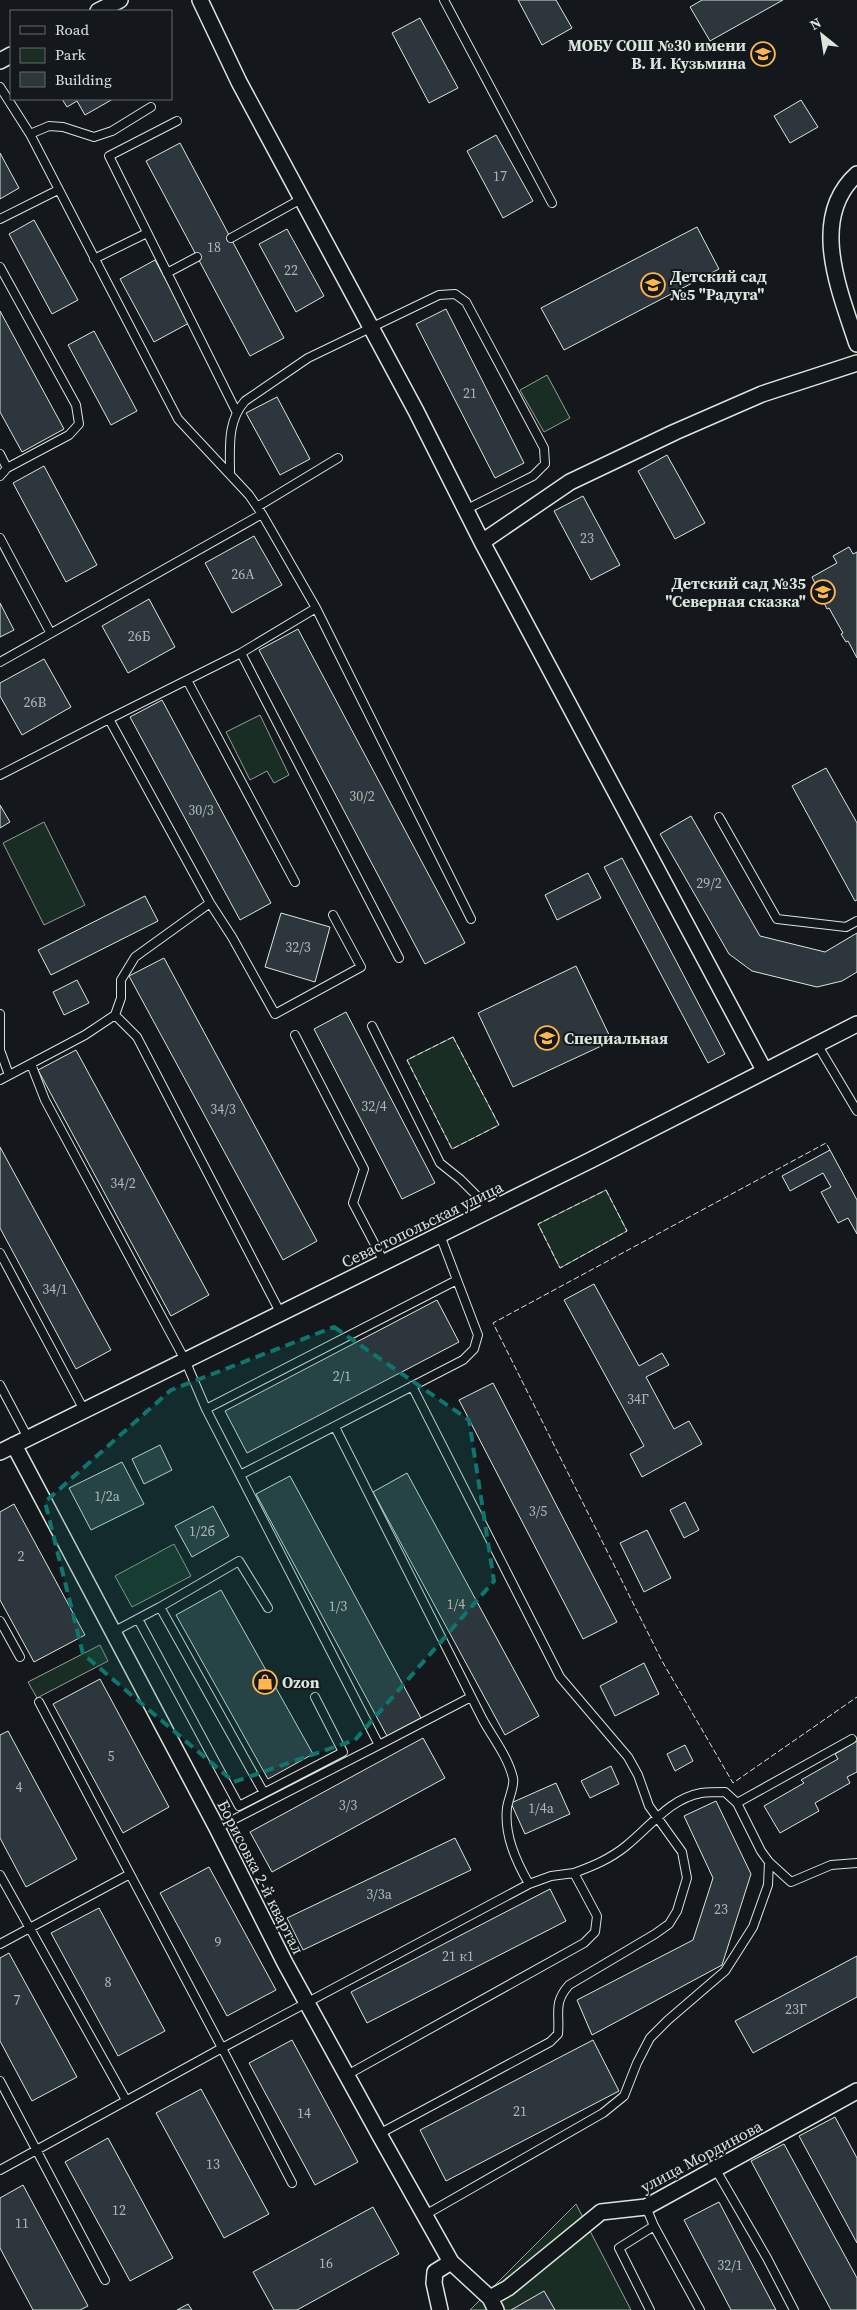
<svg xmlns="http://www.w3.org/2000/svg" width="857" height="2310" font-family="'Source Serif 4',serif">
<rect width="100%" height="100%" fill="#14181c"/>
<path fill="#1a2d24" stroke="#939e99" d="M547,375l23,43 -26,14 -24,-42z
M260,715l29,60 -15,8 -7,-12 -17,9 -24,-48z
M44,822l41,83 -41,20 -41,-82z
M453,1037l46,88 -47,24 -45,-89z
M606,1190l21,41 -67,37 -22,-44z
M174,1544l17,32 -59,31 -17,-31z
M100,1645l8,16 -71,37 -9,-16z
M576,2204l55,106h-161z"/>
<path fill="#2c363c" stroke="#d8e6dc" d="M518,0h38l16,28 -30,17z
M702,0h81l-73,41 -20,-34z
M420,18l38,70 -29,15 -37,-70z
M62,99h51l-28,16 -8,-14 -10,6z
M801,100l17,27 -28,16 -16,-27z
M496,135l37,66 -30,17 -36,-67z
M180,143l104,195 -34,18 -104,-195z
M0,153l19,35 -19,11z
M34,220l44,80 -26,14 -43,-80z
M697,227l22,42 -155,81 -23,-42z
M287,229l37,67 -28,16 -37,-68z
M155,260l34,63 -35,19 -34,-63z
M446,309l78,154 -29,15 -79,-154z
M0,311l64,118 -42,23 -22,-40z
M94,331l43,80 -26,14 -43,-80z
M277,397l33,62 -30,16 -34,-62z
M667,455l38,68 -30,16 -37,-68z
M44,466l53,99 -31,17 -53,-99z
M583,496l37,69 -29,15 -37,-69z
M254,536l28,49 -50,28 -27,-50z
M849,547l4,7 4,-2v106l-9,-17 -2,1 -5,-8 2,-1 -14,-25 -2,1 -15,-32 25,-14 -4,-7z
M149,599l26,48 -47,26 -26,-47z
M0,603l14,27 -14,7z
M298,629l167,314 -40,21 -166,-314z
M44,659l27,48 -49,28 -22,-39v-13z
M162,700l109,203 -31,17 -110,-203z
M826,768l31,55v77l-2,1 -63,-115z
M0,805l10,17 -10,6z
M691,816l69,120 65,16 32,-19v39l-15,9 -25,6 -65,-16 -23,-17 -69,-120z
M622,858l103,196 -17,9 -104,-196z
M588,873l13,25 -44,22 -12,-25z
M145,896l13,25 -107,54 -13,-25z
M281,913l49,14 -15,55 -50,-15z
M164,958l153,283 -34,19 -154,-284z
M576,966l36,75 -99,46 -35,-74z
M77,980l12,23 -25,12 -11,-23z
M346,1012l89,171 -33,16 -88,-170z
M76,1050l133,245 -38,21 -133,-246z
M0,1147l111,203 -35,19 -76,-141z
M830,1150l27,50v34l-9,-16 -10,5 -17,-31 10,-5 -8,-14 -33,18 -8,-15z
M594,1284l45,82 23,-13 7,12 -23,12 28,52 15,-8 13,23 -60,33 -12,-23 14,-8 -80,-146z
M437,1300l22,42 -212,111 -22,-42z
M493,1383l124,239 -34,17 -124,-239z
M160,1445l12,25 -28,14 -12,-25z
M122,1462l22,42 -53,26 -22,-42z
M407,1473l132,243 -34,19 -132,-243z
M290,1476l131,242 -34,18 -131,-242z
M685,1502l14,28 -15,8 -14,-28z
M14,1504l71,131 -51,27 -34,-62v-88z
M213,1506l16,30 -37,21 -17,-31z
M647,1530l24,48 -27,14 -24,-49z
M221,1590l92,164 -45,25 -92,-164z
M644,1663l15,31 -44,22 -15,-30z
M100,1679l69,128 -46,26 -70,-129z
M8,1731l69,128 -51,28 -26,-49v-103z
M423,1738l22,40 -173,94 -22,-40z
M857,1741v31l-10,5 3,6 -35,20 4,8 -39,22 -16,-27 40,-23 -3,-3 37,-21 -3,-5z
M685,1745l8,16 -18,10 -8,-17z
M611,1766l8,18 -29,14 -9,-17z
M556,1783l14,31 -45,20 -14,-31z
M716,1801l35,73 -29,91 -130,70 -15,-35 116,-60 20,-62 -29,-62z
M455,1838l16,32 -168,80 -16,-32z
M209,1867l67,123 -49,26 -67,-123z
M550,1889l16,32 -199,102 -16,-31z
M99,1908l66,123 -47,25 -67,-123z
M9,1953l68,124 -45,24 -32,-60v-83z
M857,1956v41l-104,56 -18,-32z
M292,2040l66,122 -43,23 -66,-122z
M593,2040l26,51 -173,90 -26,-51z
M201,2089l68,125 -45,24 -68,-125z
M835,2117l22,41v85l-58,-107z
M108,2138l65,120 -43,23 -65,-119z
M784,2144l73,134v32h-26l-80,-149z
M23,2185l65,121 -8,4h-47l-33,-62v-50z
M719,2202l57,108h-45l-47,-90z
M373,2207l26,47 -102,56h-23l-21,-38z
M544,2291l11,19h-44z
M188,2304l4,6h-15z"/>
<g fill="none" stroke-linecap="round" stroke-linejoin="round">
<g stroke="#d8e6dc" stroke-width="10">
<path id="lane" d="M444,0l108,203
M0,87l30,47 148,285 71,76 13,19 54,94 155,311
M177,121l-68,35 127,255
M30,134l19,-8 14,1 31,10 18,-6 39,-24
M0,219l58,-29
M231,238l72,-40
M94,259l53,-26
M0,267l76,138 3,19 -10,11 -62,33
M167,273l30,-16
M0,454l7,14 -7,8
M230,472c0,-25 -3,-51 15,-71l63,-43 131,-63 16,-1 11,8 78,146 1,16 -12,12 -68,34
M257,507l81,-49
M0,538l50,94
M316,608l-75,45 158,305
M241,653l-132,66 101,184 22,34 43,77 86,-47 -28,-52
M0,662l262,-148
M187,680l108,202
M0,775l109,-56
M719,817l58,102 69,8 11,-6
M0,1014v36l9,25
M115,1015l22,22 144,277
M372,1026l68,137 20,16 30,30
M295,1035l69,134 -11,34 31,59
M817,1044l40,67
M31,1064l14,36 140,260 21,49 251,-129 -17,-45
M0,1080l85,-45 30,-20 6,-17v-18l14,-23 75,-54
M0,1253l84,157
M0,1385l28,53
M206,1409l34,66 223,-115 11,-11 4,-14 -21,-55
M335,1427l148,293c10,18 25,37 30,58 2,8 -5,21 -6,30 -3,27 9,53 22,76
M160,1607l79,-46 29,47
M138,1619l101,187 104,-54 -28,-55
M0,1621l20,36
M113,1632l47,-25 104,186
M379,1745l92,-48
M737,1803l24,48 8,11 22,20 40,-17 26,-2
M217,1828l162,-83 -139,-270
M0,1875l126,225
M0,1944l130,-70
M347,2075l237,-132 11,-11 2,-16 -23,-43c19,-7 36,-14 52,-27 24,-19 43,-47 75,-53 8,-1 16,-1 24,-1l12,11 115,-64
M0,2081l105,199
M379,2134l171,-92 8,-8c2,-21 -5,-31 11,-49l86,-51 14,-10 8,-13 10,-33 -5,-26 -33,-46 -11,-31 -10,-18 -68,-80 -148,-291
M0,2170l222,-122 -183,-346
M716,2170l51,88 27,52
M292,2183l-70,-135 307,-164 22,-8 23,-3
M646,2207l8,19 46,84
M425,2215l178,-102 21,-17 13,-33 13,-25 18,-18 57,-49 28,-44 15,-42 1,-23
M650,2310l-31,-62 35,-22"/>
</g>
<g stroke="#d8e6dc" stroke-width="18">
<path id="street" d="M200,0l39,82 177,329 66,131 282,528
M98,11l22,-11
M0,61l11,-6
M857,174c-49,44 -17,118 0,170
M482,542l88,-60 105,-50 87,-38 95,-31
M14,1445l203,383 68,135 94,171 72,128 39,36 6,12
M0,1452l591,-292 266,-136
M490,2298l18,-10 93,-76 45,-5 211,-116
M440,2310l-6,-27 1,-11 16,-10"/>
</g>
<use href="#lane" stroke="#14181c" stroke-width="8"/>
<use href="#street" stroke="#14181c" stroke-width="15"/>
<path stroke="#d8e6dc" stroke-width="1" stroke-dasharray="6 2.5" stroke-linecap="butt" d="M453,1037l46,88 -47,24 -45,-89z
M830,1150l-4,-7 -333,180 169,338 71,122 124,-86
M606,1190l21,41 -67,37 -22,-44z"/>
</g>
<path fill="#0f766e" fill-opacity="0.2" stroke="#0f766e" stroke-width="4" stroke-dasharray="10 6" stroke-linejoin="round" d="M334,1327l135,93 25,161 -139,159 -121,42 -151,-128 -38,-152 126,-112z"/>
<defs>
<g id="school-ring" transform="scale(1.25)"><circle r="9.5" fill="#14181c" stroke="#ffb74d" stroke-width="1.5"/><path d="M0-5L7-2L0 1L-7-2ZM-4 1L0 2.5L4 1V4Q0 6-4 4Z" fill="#ffb74d"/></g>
<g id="shop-ring" transform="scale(1.25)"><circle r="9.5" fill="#14181c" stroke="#ffb74d" stroke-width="1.5"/><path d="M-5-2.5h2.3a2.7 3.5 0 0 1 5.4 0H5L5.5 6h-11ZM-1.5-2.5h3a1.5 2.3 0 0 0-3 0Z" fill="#ffb74d"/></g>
</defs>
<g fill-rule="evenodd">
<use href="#school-ring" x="763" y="54"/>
<use href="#school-ring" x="653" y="285"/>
<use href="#school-ring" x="823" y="592"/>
<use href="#school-ring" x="547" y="1038"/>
<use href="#shop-ring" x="265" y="1682"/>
</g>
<g text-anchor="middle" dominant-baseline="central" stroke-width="4" stroke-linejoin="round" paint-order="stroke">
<g font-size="14" fill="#adbab4">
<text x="500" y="176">17</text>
<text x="214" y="247">18</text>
<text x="291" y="270">22</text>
<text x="470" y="393">21</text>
<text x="587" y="538">23</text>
<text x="243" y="574">26А</text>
<text x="139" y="636">26Б</text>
<text x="35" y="702">26В</text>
<text x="362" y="796">30/2</text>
<text x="201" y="810">30/3</text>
<text x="709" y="883">29/2</text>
<text x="298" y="947">32/3</text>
<text x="374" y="1106">32/4</text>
<text x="223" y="1109">34/3</text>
<text x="123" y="1183">34/2</text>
<text x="55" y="1289">34/1</text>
<text x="342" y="1376">2/1</text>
<text x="638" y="1399">34Г</text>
<text x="107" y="1496">1/2а</text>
<text x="538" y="1511">3/5</text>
<text x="202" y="1531">1/2б</text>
<text x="21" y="1556">2</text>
<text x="456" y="1604">1/4</text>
<text x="338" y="1606">1/3</text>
<text x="111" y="1756">5</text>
<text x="19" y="1787">4</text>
<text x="348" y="1805">3/3</text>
<text x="541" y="1808">1/4а</text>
<text x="379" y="1894">3/3а</text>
<text x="721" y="1909">23</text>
<text x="218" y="1942">9</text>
<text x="458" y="1956">21 к1</text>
<text x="108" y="1982">8</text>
<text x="17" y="2000">7</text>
<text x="796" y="2009">23Г</text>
<text x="520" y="2111">21</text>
<text x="304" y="2113">14</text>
<text x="213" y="2164">13</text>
<text x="119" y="2210">12</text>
<text x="22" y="2223">11</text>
<text x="326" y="2263">16</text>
<text x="730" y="2265">32/1</text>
</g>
<g font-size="16" font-weight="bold" fill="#d8e6dc" stroke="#14181c" text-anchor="start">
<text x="746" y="45" text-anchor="end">МОБУ СОШ №30 имени<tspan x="746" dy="18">В. И. Кузьмина</tspan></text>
<text x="670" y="276">Детский сад<tspan x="670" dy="18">№5 "Радуга"</tspan></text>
<text x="806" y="583" text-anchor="end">Детский сад №35<tspan x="806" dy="18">"Северная сказка"</tspan></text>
<text x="564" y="1038">Специальная</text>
<text x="282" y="1682">Ozon</text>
</g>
<g font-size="16" fill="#d8e6dc" stroke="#14181c">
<text transform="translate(422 1224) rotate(-26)">Севастопольская улица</text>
<text transform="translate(261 1877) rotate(63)">Борисовка 2-й квартал</text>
<text transform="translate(701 2156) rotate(-28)">улица Мординова</text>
</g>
</g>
<rect x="10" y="10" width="162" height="90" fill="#14181c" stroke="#626a69"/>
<rect x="20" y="26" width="25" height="8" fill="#14181c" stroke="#626a69"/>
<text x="55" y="35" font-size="15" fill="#d8e6dc">Road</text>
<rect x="20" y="48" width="25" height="15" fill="#1a2d24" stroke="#626a69"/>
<text x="55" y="60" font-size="15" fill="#d8e6dc">Park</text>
<rect x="20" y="72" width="25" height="15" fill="#2c363c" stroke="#626a69"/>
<text x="55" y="85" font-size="15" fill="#d8e6dc">Building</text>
<g transform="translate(822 35) rotate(330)" stroke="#14181c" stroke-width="4" paint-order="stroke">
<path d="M0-4L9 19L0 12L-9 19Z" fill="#d8e6dc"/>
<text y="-8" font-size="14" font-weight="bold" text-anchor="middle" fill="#d8e6dc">N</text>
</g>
</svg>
